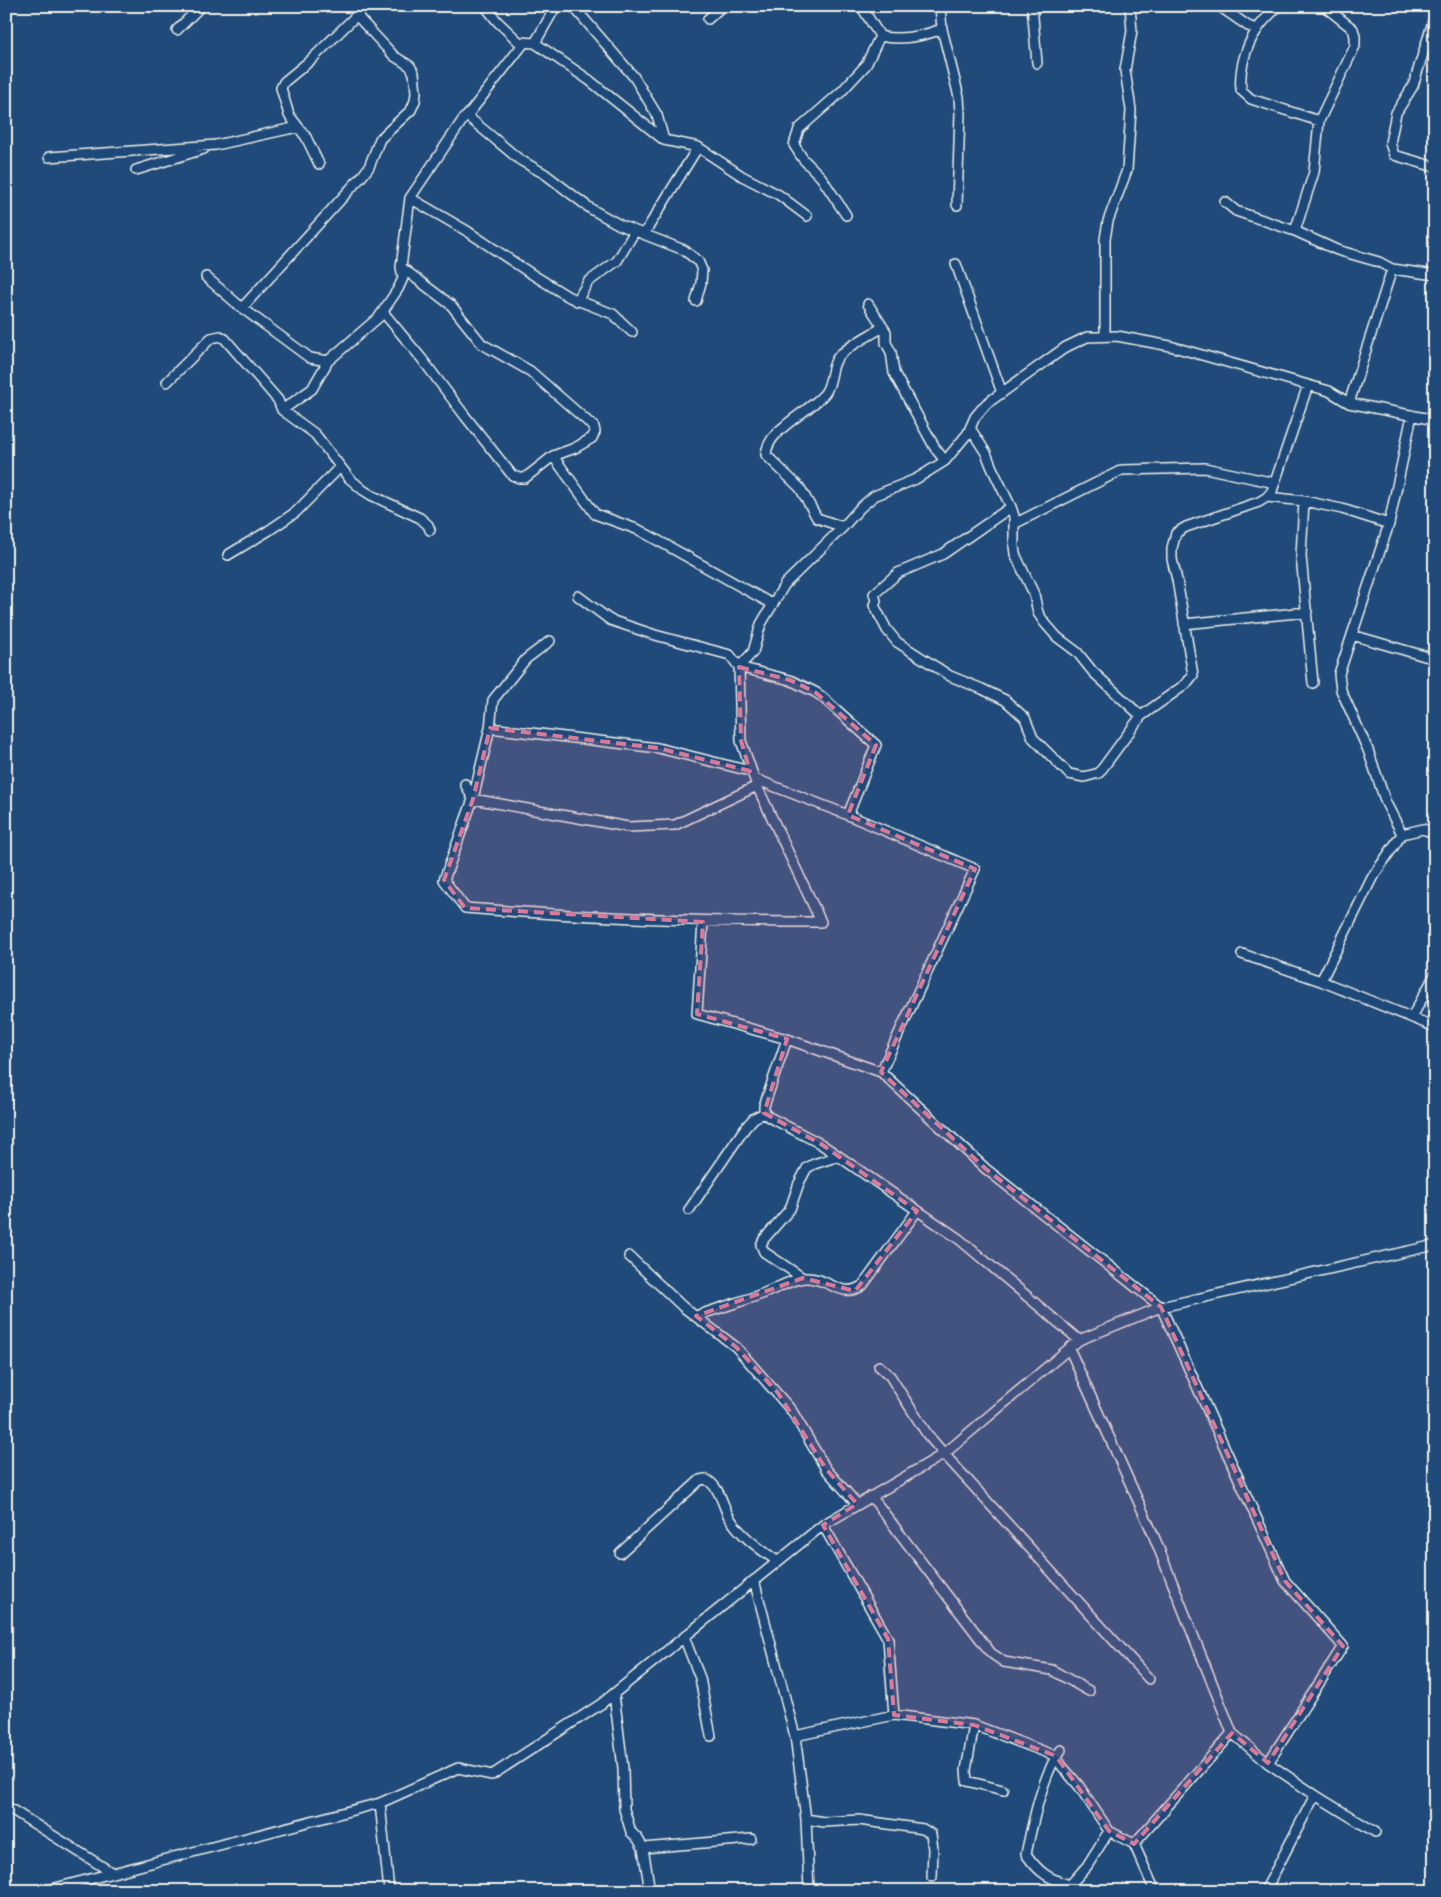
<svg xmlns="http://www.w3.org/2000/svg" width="1441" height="1897" font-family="Mali,sans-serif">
<rect width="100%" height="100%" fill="#1f4a7a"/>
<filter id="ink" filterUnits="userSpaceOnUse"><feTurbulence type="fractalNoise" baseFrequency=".02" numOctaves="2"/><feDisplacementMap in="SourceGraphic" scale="10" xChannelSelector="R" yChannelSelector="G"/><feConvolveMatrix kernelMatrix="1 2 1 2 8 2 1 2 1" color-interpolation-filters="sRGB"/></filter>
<g filter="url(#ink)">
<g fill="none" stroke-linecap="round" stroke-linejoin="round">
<g stroke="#f4f1e8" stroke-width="12">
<path id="minor" d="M485,6l12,15 22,21 16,1 54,37 75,60 34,7 44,29 37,19 28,21
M573,6l61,71 23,38 7,25
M861,6l19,30c20,5 43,0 62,-7
M940,6l2,23 17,68 1,16 -3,92
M1032,6l5,57
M1219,6l29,20 9,3
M1278,6c-7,8 -16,15 -21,24 -12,17 -18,41 -16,60l10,9 68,22
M1435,15l-22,71 -17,27 -6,30 4,12 41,12
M708,19l14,-13
M177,30l24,-24
M535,43l21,-37
M467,116l53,44 25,14 46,35 29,16 64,25 14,11 4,9 -1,13 -5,18
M49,157l167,-12 82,-18
M319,164l-13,-27 -17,-22 -8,-27 3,-6 28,-23 54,-53
M136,170l68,-21
M410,198l57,33 63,42 39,24 44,17 19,18
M1225,202l11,9 59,20 42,19 42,12 13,7 43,6
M846,215l-25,-38 -18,-18 -9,-14 5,-16 42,-37 25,-27 14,-29
M1295,231l19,-59 5,-51 36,-75v-10l-2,-7 -29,-23
M644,234l54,-87
M956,264l46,129
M206,277l36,31 68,50 18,3
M577,301l11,-19 29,-21 18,-30
M868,304l18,28v11l5,9 3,21 41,75 10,13
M242,308l121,-133 6,-8 11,-28 31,-29 4,-9 1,-9 -2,-19 -4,-7 -16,-10 -37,-40
M383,312l39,47 43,57 47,59 7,3h6l28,-22 22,-8 17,-10 3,-6 -1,-5 -64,-56 -48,-27 -31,-39 -50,-38
M1105,335v-96l3,-18 19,-51 4,-60 -6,-40 7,-39 -2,-25
M167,382l44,-44 9,-2 5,3 53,61 4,10 33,24 34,44 14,12 8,5 49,23 8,7 2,5
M1349,403l43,-134
M282,410l30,-21 16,-28 51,-44 19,-28 5,-11 -2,-11 9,-69 54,-80 3,-2 57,-73
M970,428l16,25 6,15 19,39 3,9v30l1,8 19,40 4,19 6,9 13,15 20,15 16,20 48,44
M553,456l42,58 44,16 133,74
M1267,497l37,4 38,8 47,15
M1304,501l-3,55 12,127
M1011,507l-68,47 -45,19 -24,21 2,7 -2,4 13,25 10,12 53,34 32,13 23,11 20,18 8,20 36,36 15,3 15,-4 42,-57 45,-32 7,-9 -16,-95 -5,-21v-11l4,-15 10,-6 73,-25 8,-5 5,-6 36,-106
M1014,524l108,-54 83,-2 70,15
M843,527l-26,-9 -17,-30 -34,-33c1,-26 44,-43 59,-62 8,-11 5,-26 13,-36 11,-12 31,-21 45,-30
M228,555l40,-24 28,-19 44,-45
M578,596l32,24 45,15 75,20 9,12 51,13 25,12 6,4 55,49 -28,70
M1184,624l123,-12
M1352,635l83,24
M550,641l-24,18 -33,41 -3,28 -17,71 -29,81 21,28c119,9 237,14 356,14l-64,-136 -16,-45 -2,-74 14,-15 8,-28 24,-40 58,-57 17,-19 14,-12 42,-17 29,-18 23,-28 7,-16 11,-13 80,-57 21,-10 30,-1 53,10 159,45 20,12 86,17
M490,728l168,20 92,23
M755,779l93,36 127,54 -94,203
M465,784l8,15 155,28 47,-2 82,-39
M1402,834l-16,-31 -18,-53 -27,-60 -2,-16 50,-150 23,-109
M703,922l-6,92 90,25 -23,67v7l5,4 52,27 138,95 120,101
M1242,954l79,27 114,46
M1321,981l51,-103 30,-44 21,-5 12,5
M1412,1017l23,-42
M787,1039l94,33 105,97 175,138 124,274 58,65 -75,117
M689,1210l56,-82 9,-10 10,-5
M629,1256l54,51 53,40 56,64 34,58 31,35
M803,1278l-39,-26 -3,-7 3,-6 26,-30 9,-26 8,-15 7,-4 25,-8
M696,1316c22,-8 45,-14 66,-22 14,-5 29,-15 43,-16 22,-2 37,23 58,7l54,-74
M1069,1348l84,186 79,199 36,30 47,32 60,37
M879,1366l11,10 37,58 17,20 205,225
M871,1496l120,157 13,9 48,8 37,21
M823,1525l65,114 6,76
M620,1553l80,-73 5,-1c14,6 17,24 23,36 11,20 32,34 49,46
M754,1580l41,156 11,83 3,72
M684,1637l16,41 11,58
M614,1694l9,74 1,41 7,23 7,7 5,9 7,43
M974,1725l-8,45 1,11 36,9
M795,1736l99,-21 80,10 82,31 5,9 18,21 30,45 25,13 21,47
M1061,1750c-18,22 -29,76 -35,104 13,19 23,25 44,31l17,-19 22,-35
M380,1803l9,88
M6,1806l105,66
M806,1819l18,3 35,-2 64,9 8,5 2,15 -1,28
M1134,1844l98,-111
M643,1848l108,-9
M44,1891l336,-88 78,-35 34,7 109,-71 222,-179 121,-71 135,-114 82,-33 274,-62
M1265,1891l50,-96"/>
</g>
<use href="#minor" stroke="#1f4a7a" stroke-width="9"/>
</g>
</g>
<path fill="#d87a9a" fill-opacity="0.2" stroke="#d87a9a" stroke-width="4" stroke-dasharray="10 6" stroke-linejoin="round" d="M739,667l51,13 25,12 61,53 -28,70 127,54 -94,203 105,97 175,138 124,274 58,65 -75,117 -36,-30 -98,111 -25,-13 -53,-75 -82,-31 -80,-10 -6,-76 -65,-114 34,-21 -31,-35 -48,-76 -42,-46 -40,-31 107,-38 52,13 62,-80 -96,-67 -57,-31 23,-74 -90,-25 6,-92 -238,-14 -21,-28 29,-81 17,-71 168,20 92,23 -9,-30z"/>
<rect width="1441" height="1897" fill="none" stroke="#1f4a7a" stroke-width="25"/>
<rect x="12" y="12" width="1416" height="1872" fill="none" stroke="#f4f1e8" stroke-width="2" filter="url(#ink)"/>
</svg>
